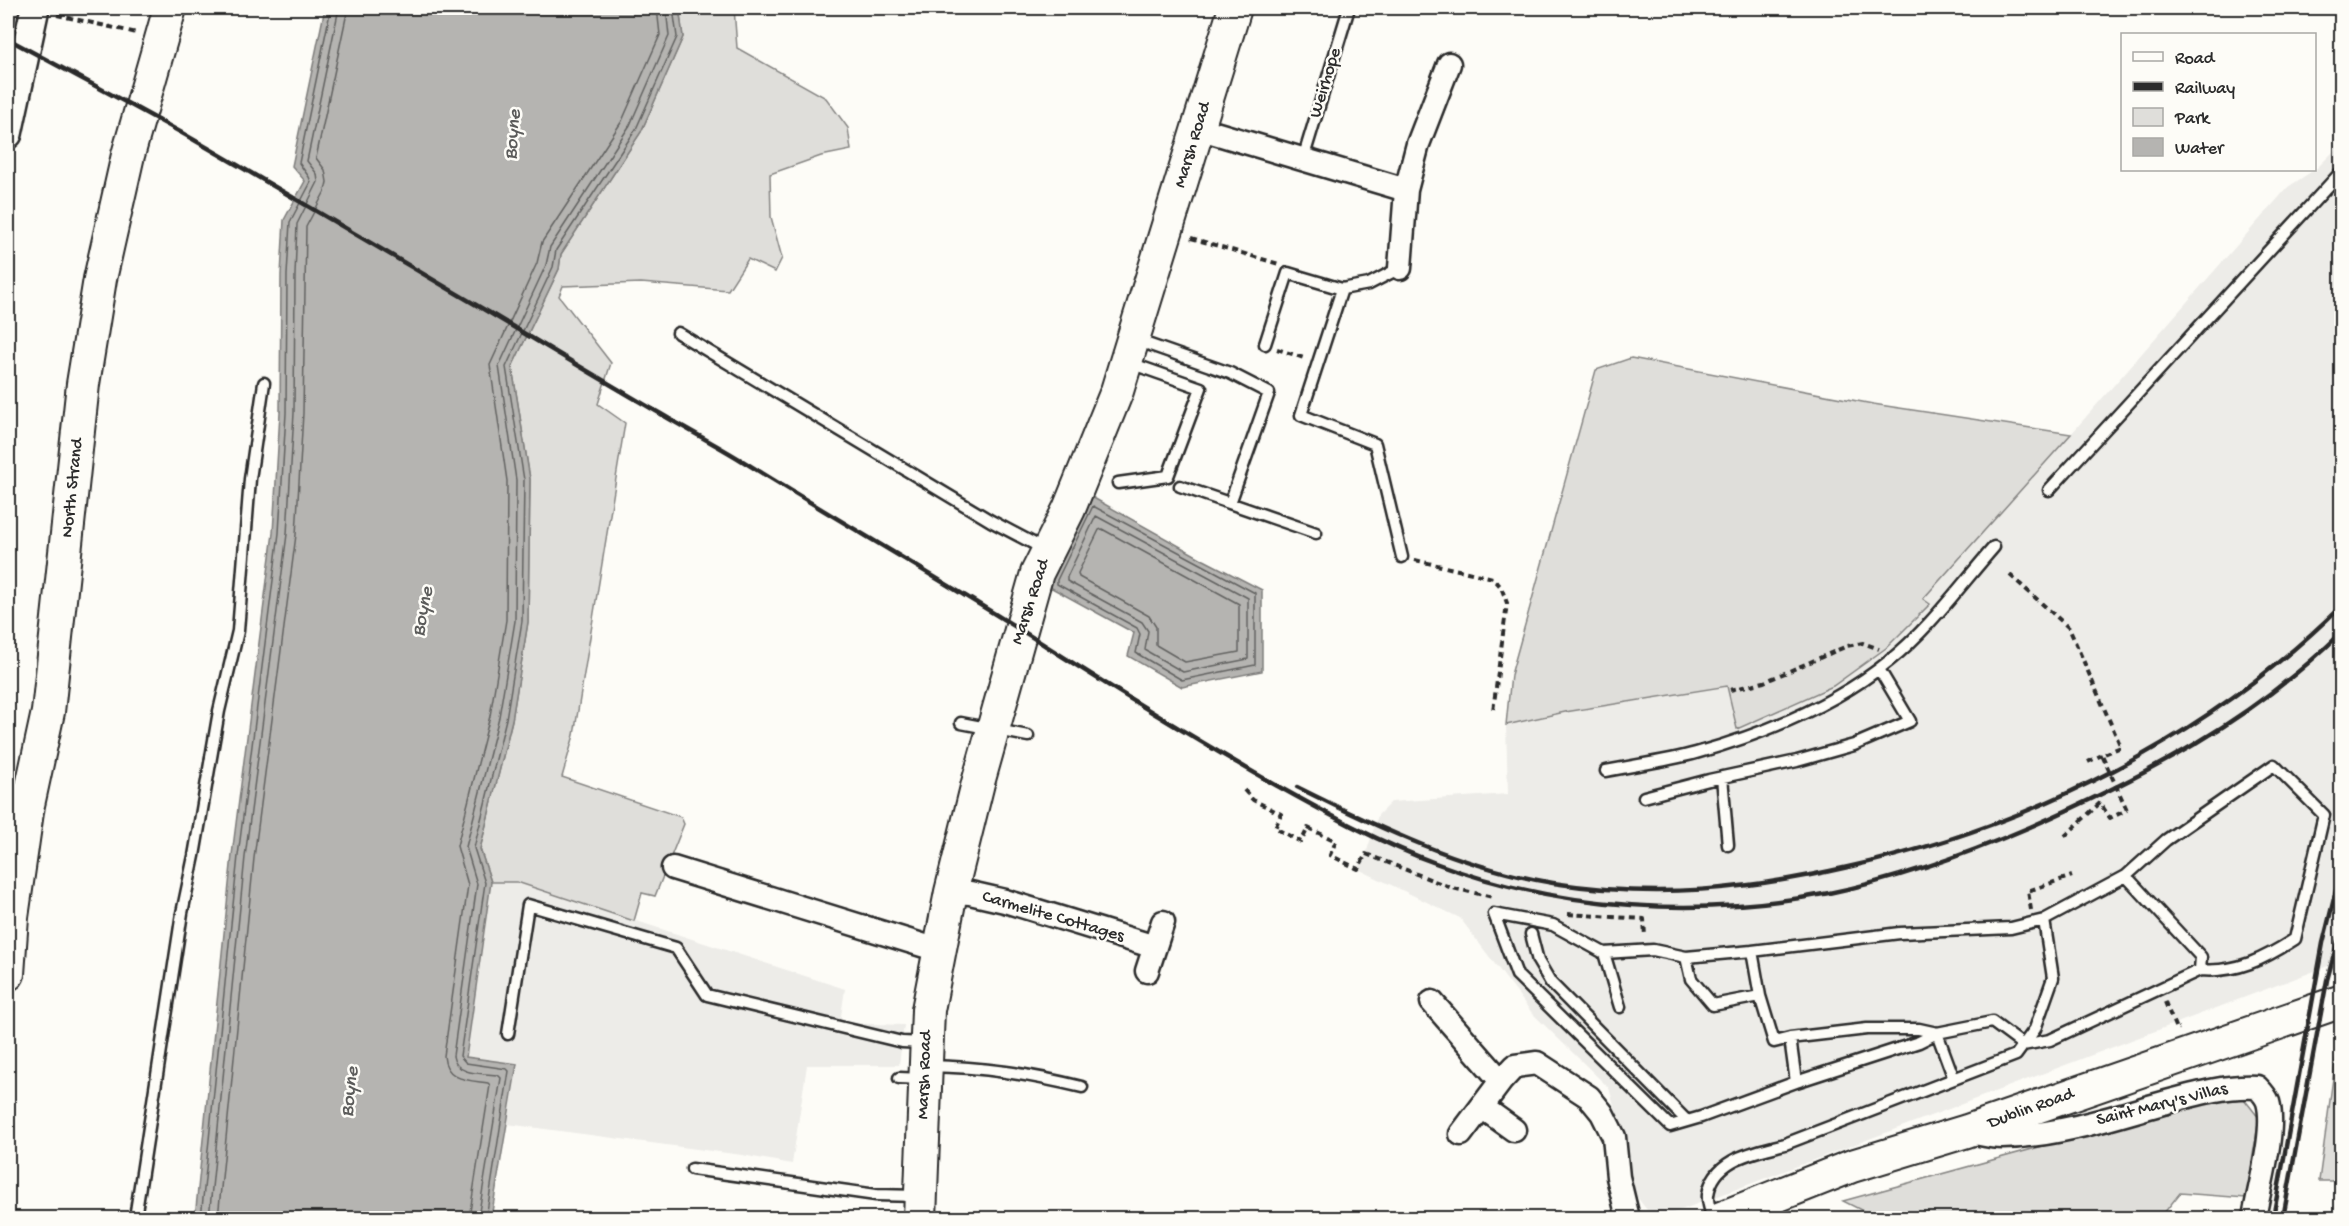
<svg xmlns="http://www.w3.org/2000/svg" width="2349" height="1226" font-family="'Gochi Hand',sans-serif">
<rect width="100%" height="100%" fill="#fdfcf7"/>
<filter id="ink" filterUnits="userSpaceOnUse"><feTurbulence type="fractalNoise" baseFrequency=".0167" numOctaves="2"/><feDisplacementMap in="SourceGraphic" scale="12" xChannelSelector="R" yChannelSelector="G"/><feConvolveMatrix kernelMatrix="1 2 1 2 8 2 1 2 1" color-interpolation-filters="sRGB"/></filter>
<g filter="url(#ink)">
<path fill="#edece8" d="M2341,144v817l-676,255 -18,-6 -14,-18 -9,-52 -15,-52 -77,-75 -72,-95 -102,-49 8,-15 12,-39 13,-13 117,-8 -2,-69 59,-13 162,-27 10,43 96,-42 53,-38 44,-44 -8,-5 149,-165 217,-247 29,-19z
M491,882h26l328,107 -5,34 64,2 -5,40h-92l-15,99 -50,-9 -235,-31 10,-60 -51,-6z"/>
<path fill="#dfdeda" stroke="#858482" stroke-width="1.5" d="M679,8h55l3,40 89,50 22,30 3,22 -30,6 -51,18 1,43 11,41 -7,14 -27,-13 -20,31 -87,-7 -78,3 -4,10 52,67 -13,41 27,19 -51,312 -12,42 119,40 3,7 -29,72 -13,-3 -8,28 -117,-39h-26l-11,-33 32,-129 16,-98 2,-143 -18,-112 47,-98 2,-15 80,-122 42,-95z
M1631,358l242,46 198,30 -148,165 7,5 -44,44 -53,38 -96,43 -10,-43 -162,26 -59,13 5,-50 85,-305z
M2341,1019v162h-22z
M2218,1098l26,1 15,19 -13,80 -66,-5 -20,25h-283l-34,-17z"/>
<path fill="#b5b4b1" stroke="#7e7d7b" stroke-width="1.5" d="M325,8h354l4,29 -42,95 -80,122 -2,15 -47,98 18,112 -2,143 -16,98 -32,129 11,33 -25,175 51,7 -26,154h-296l37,-363 41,-322 7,-120 1,-138 3,-55 21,-39 -13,-15z
M1090,496l114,64 58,30v81l-80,16 -54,-31 6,-23 -86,-47z"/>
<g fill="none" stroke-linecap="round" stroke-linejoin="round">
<path stroke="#626261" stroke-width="1.5" d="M1093,506l162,87v72l-73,15 -46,-27 4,-19 -3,-6 -80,-44v-4z
M1096,516l152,82v61l-65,13 -38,-22 3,-19 -6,-9 -75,-41v-4z
M1102,529l137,75v48l-54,10 -29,-17v-18l-7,-11 -70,-39 -1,-4 21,-43z
M201,1218l37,-362 41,-323 7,-120 1,-138 3,-53 21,-40 -2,-5 -10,-14 32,-155
M209,1218l36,-361 42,-323 7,-121 1,-138 2,-51 21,-42 -1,-8 -10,-13 32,-153
M218,1218l36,-360 42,-323 7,-122 3,-186 19,-36 2,-9 -2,-12 -9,-12 32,-150
M469,1218l21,-133 -2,-2c-20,-3 -42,-2 -44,-27l24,-171 -11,-39 33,-130 16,-96 1,-139 -17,-116 47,-102 5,-21 80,-121 38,-86 -3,-27
M478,1218l23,-140 -3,-3c-16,-2 -42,1 -45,-19l24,-172 -11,-37 33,-130 16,-96 1,-141 -17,-114 47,-101 4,-18 80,-122 39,-89 -3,-28
M486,1218l23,-147 -2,-2 -41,-6 -6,-7 25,-173 -11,-35 32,-129 16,-98 2,-141 -18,-113 47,-100 3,-17 80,-121 41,-92 -4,-29"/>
<g stroke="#2b2b2b" stroke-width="15">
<path id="service" d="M1303,159l46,-151
M1400,268l-31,16 -27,5 -41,126 74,29 27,113
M678,333l313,188 53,28
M1136,340l94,33 39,20 -39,110
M1265,344l23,-71 54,16
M1118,483l50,-7 33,-88 -74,-26
M1180,486l136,47
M2049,490l293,-319
M961,723l67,13
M1606,771c30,-6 61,-10 90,-18 67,-19 138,-47 193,-92 40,-32 71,-75 105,-114
M1722,777l6,68
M1644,797l65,-17 88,-19 57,-16 56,-24 -31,-52
M2126,876l40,-36 108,-75 50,50 -29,124c-31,20 -58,34 -95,31
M1531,934l7,27 13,22 136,138
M1752,951l148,-18 111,-5 33,-8 82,-44 75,81 -1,13 -150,70 -27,5 -31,-23 -55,11 17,46
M1604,953l-51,-28 -59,-11 23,61 153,151 31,-9 95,-35
M1760,996l-47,9 -22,-26 -5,-22 66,-6 8,45 14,46 16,-4
M1620,1007l-16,-54 49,-3 33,7
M1867,1029h52l18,4 -18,9 -123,40 -6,-44z
M508,1034l20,-129 148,43 31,47 195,47 21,1
M929,1066c55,1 99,8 153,21
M899,1078l23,1
M692,1169l184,26 42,1
M135,1218l47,-305 12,-57 25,-145 19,-80 12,-152 14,-96
M1712,1218c-1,-7 -5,-16 -4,-23 5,-37 47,-43 77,-51l231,-89 19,-26 18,-51 -9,-58"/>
</g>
<g stroke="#2b2b2b" stroke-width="27">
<path id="minor" d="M1198,128l208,62
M1400,268l6,-78 12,-46 31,-80
M673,868l265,82
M951,892l19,1 35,8 150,46
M1147,971l16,-49
M1432,1002l69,79
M1482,1107l32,23
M1970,1132c11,2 22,5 32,5 55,-1 108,-19 161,-34 30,-8 62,-18 94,-16 4,4 9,9 11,15 8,28 -9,86 -14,116
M1461,1134l40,-53 14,-15 22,-3 52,34 13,16 12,24 4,40 10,41"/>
</g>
<g stroke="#2b2b2b" stroke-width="32">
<path id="tertiary" d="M8,134l27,-126"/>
</g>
<g stroke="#2b2b2b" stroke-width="36">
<path id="secondary" d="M8,974l4,-57 16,-112 20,-93 35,-328 17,-105 28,-124 42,-147
M920,1218l8,-208 23,-118 27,-109 59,-210 32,-64 48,-118 118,-383
M1721,1218l131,-52 115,-35 375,-130"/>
</g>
<path stroke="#2b2b2b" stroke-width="4" stroke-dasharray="6 4.5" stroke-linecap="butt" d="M57,15l80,18
M1191,238l88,26
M1277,349l27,9
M1415,560l78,18 8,9 6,16 -14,108
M1730,690l34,-8 83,-36 16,-3 16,6
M2088,762l14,-7
M1244,790l9,10 28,14 -6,14 26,14 7,-14 28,13 -6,14 28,14 8,-15 86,34 41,9
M2065,836l35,-33 10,15 17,-8
M2031,910l-3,-19 44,-15
M1568,914l76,5 1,18
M2165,1002l11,27 3,-1"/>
<use href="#service" stroke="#fdfcf7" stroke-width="10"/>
<use href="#minor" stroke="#fdfcf7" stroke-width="22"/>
<use href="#tertiary" stroke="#fdfcf7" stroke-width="27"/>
<use href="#secondary" stroke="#fdfcf7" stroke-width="32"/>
<path stroke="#2b2b2b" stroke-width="4.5" d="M8,39c58,31 116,62 174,94 103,59 205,120 308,180 57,34 114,68 171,101 27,16 54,30 80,46 101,63 205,122 305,186 74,47 149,93 226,137 54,30 108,60 166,81 122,46 264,54 391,29 69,-14 136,-38 201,-66 114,-50 223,-107 312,-195
M1297,787c82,41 166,81 256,96 102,16 195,7 295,-16 183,-41 360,-129 494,-262
M2273,1218l50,-275 19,-77
M2283,1218l44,-238 15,-54"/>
<path stroke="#2b2b2b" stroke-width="4" stroke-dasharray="6 4.5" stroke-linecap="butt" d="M2010,575l59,53 52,119 -19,8 25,55"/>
</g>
</g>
<g text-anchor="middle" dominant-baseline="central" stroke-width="5" stroke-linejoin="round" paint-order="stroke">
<g font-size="18" fill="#2b2b2b" stroke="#fdfcf7">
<text transform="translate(1326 83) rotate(-73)">Weirhope</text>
<text transform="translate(1193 145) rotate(-73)">Marsh Road</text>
<text transform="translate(73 488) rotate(-84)">North Strand</text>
<text transform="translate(1031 602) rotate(-72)">Marsh Road</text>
<text transform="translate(1053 917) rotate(16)">Carmelite Cottages</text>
<text transform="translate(925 1075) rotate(-88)">Marsh Road</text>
<text transform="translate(2162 1105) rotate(-14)">Saint Mary's Villas</text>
<text transform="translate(2031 1109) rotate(-20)">Dublin Road</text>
</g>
<g font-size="20" font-style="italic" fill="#5b5b5a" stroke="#fdfcf7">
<text transform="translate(514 135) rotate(-85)">Boyne</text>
<text transform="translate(424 612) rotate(-79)">Boyne</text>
<text transform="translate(351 1092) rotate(-83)">Boyne</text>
</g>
</g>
<rect width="2349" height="1226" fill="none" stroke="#fdfcf7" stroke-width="30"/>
<rect x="15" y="15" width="2319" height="1196" fill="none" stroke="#2b2b2b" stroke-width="2" filter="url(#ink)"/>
<rect x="2121" y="33" width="195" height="138" fill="#fdfcf7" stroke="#a9a8a5" stroke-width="1.5"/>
<rect x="2133" y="52" width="30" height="9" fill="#fdfcf7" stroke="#a9a8a5" stroke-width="1.5"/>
<text x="2175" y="63" font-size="18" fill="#2b2b2b">Road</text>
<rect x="2133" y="82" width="30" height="9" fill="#2b2b2b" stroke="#a9a8a5" stroke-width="1.5"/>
<text x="2175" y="93" font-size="18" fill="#2b2b2b">Railway</text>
<rect x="2133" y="108" width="30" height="18" fill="#dfdeda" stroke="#a9a8a5" stroke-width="1.5"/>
<text x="2175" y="123" font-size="18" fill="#2b2b2b">Park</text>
<rect x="2133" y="138" width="30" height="18" fill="#b5b4b1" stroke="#a9a8a5" stroke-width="1.5"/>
<text x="2175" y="153" font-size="18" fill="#2b2b2b">Water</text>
</svg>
